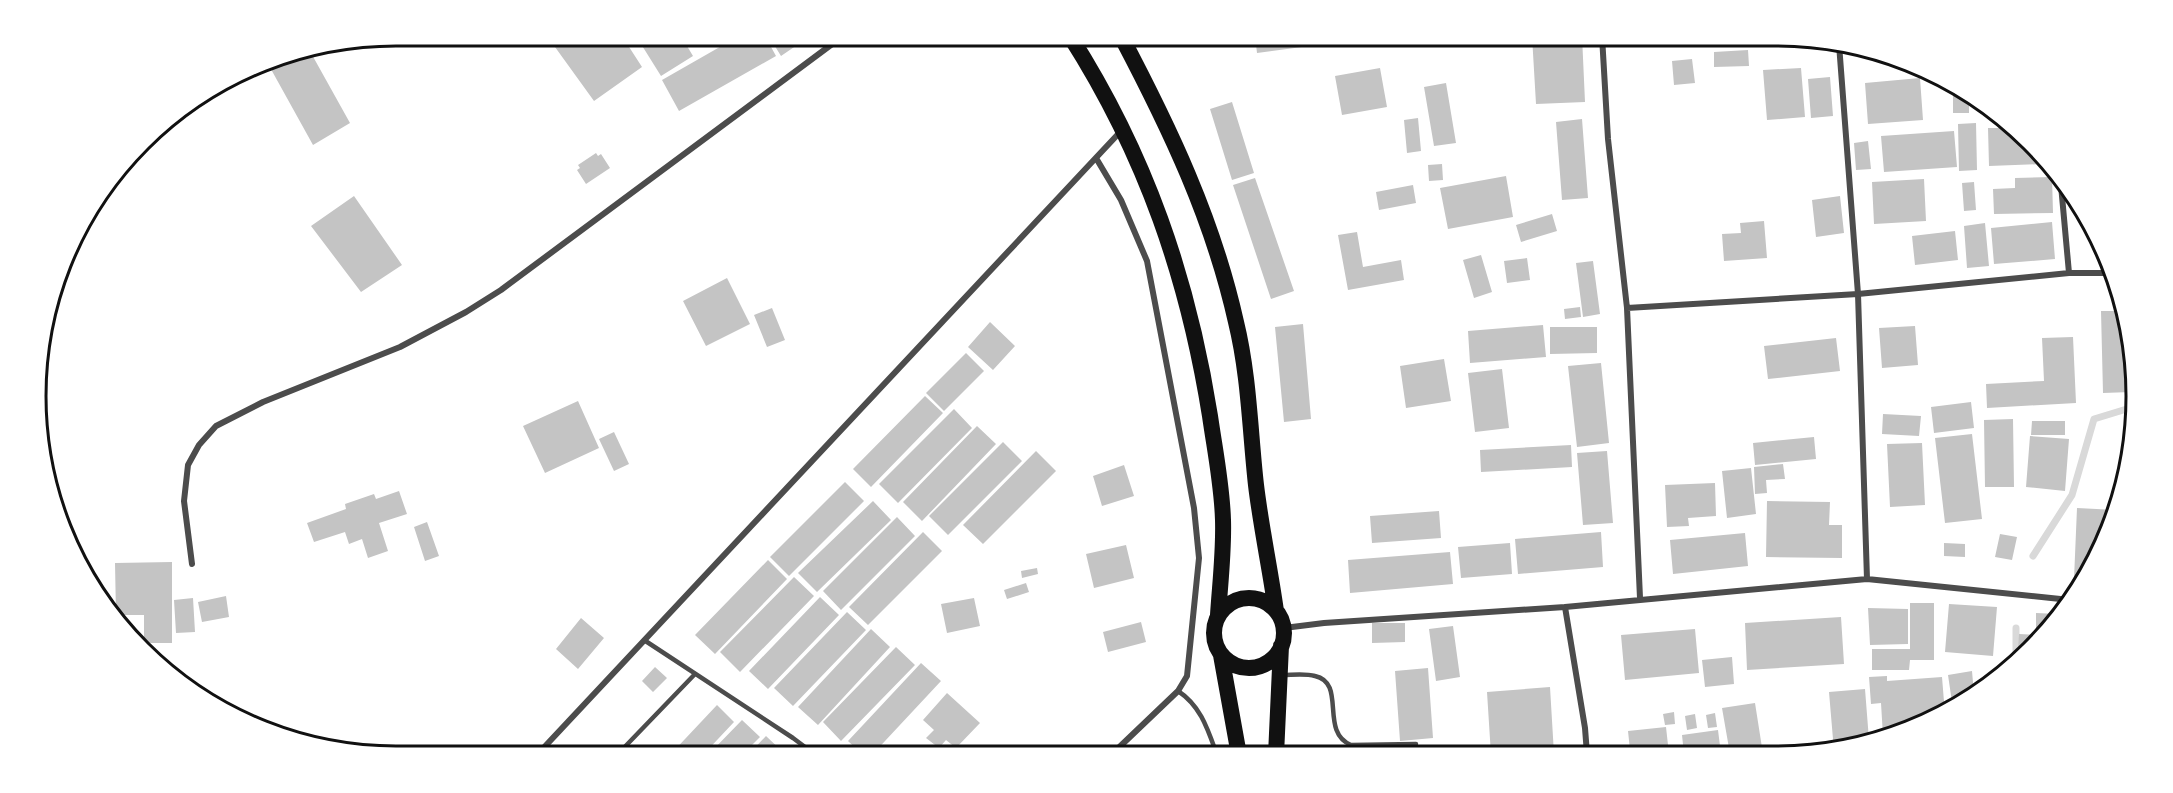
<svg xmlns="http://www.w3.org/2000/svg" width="2173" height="793" font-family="Lora,serif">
<rect width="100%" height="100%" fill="#fff"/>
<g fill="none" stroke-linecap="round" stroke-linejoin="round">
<path stroke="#d9d9d9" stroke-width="7" d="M2033,556l39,-61 22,-76 36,-11
M2016,665v-37"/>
</g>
<path fill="#c4c4c4" d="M567,36h55l20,31 -48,34 -39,-54z
M636,36h45l12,20 -32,20z
M739,36h26l11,20 -97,55 -17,-31z
M783,36h12l5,7 -19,13 -8,-13z
M1255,36h122v1l-120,16z
M1532,36h50l3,66 -49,2z
M1748,50l1,16 -35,1v-15z
M311,53l39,70 -37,22 -46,-83z
M1692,59l3,24 -21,2 -2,-24z
M1380,68l7,39 -45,8 -7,-39z
M1801,68l4,49 -38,3 -4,-50z
M1830,77l3,39 -22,2 -3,-39z
M1920,78l3,42 -55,4 -3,-41z
M1446,83l10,60 -22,3 -10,-59z
M1953,96l16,1v16h-16z
M1232,102l22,71 -22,7 -22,-71z
M1418,118l3,33 -14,2 -3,-33z
M1582,119l6,79 -26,2 -6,-78z
M1976,123l1,47 -18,1 -1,-47z
M1988,128h23l32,36 -54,2z
M1954,131l3,36 -73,5 -3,-36z
M1868,141l3,28 -15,1 -2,-27z
M596,153l2,3 3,-2 9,14 -24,16 -9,-14 3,-2 -2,-3z
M1442,164l1,16 -14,1 -1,-16z
M1506,176l7,41 -65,12 -8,-41z
M2052,177l1,36 -59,1 -1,-25 22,-1v-10z
M1255,178l39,113 -23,8 -38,-114z
M1924,179l2,42 -52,3 -2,-42z
M1974,182l2,28 -12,1 -2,-28z
M1413,185l3,18 -37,7 -3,-18z
M354,196l48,69 -41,27 -50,-66z
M1840,196l4,37 -28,4 -4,-37z
M1552,214l5,17 -36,11 -5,-17z
M1764,221l3,37 -43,3 -2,-27 19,-1 -1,-10z
M2052,222l3,37 -61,5 -3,-36z
M1985,223l4,43 -22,2 -3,-42z
M1955,231l3,29 -43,5 -3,-29z
M1357,232l6,35 38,-7 3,20 -56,10 -10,-55z
M1481,255l11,37 -18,6 -11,-38z
M1527,258l3,22 -23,3 -3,-22z
M1593,261l7,53 -17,3 -7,-54z
M727,278l23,46 -44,22 -23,-45z
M1580,307l1,10 -16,2 -1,-10z
M772,308l13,32 -18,7 -13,-32z
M2101,311h20l13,38 -3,43 -28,1z
M990,322l25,24 -22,24 -25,-23z
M1303,324l8,95 -27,3 -9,-95z
M1543,325l3,32 -76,6 -2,-32z
M1915,326l3,39 -36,3 -3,-40z
M1550,327h47v26l-47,1z
M2073,337l3,66 -89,5 -1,-24 58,-3 -2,-43z
M1836,338l4,33 -72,8 -4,-33z
M966,353l18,18 -40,40 -18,-18z
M1444,359l7,42 -45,7 -6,-42z
M1601,363l8,80 -32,4 -9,-81z
M1502,369l7,59 -34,4 -7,-59z
M925,396l18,17 -72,74 -18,-18z
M578,401l21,47 -54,25 -22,-47z
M1971,402l3,26 -40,5 -3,-26z
M954,409l18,19 -74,75 -19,-19z
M1883,414l38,2 -2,20 -37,-2z
M2013,419l1,68h-29l-1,-67z
M2032,421h33v14h-34z
M977,426l19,18 -74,77 -19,-19z
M614,432l15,32 -15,7 -15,-32z
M1972,434l10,85 -37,4 -10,-85z
M2030,436l39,3 -4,52 -39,-4z
M1814,437l2,22 -61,6 -2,-22z
M1003,442l19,19 -74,74 -19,-19z
M1922,443l3,62 -35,2 -3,-63z
M1571,445l1,22 -91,5 -1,-22z
M1036,451l20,20 -73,73 -20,-19z
M1607,451l6,72 -30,2 -6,-72z
M1783,464l2,15 -19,1 1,13 -12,1 -1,-27z
M1124,465l10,31 -32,10 -9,-30z
M1751,468l5,46 -29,4 -5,-47z
M845,482l19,19 -75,75 -19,-19z
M1715,483l1,33 -28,2 1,8 -22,1 -2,-42z
M399,491l8,23 -28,9 9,28 -20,7 -6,-19 -13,5 -4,-12 -31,10 -7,-19 39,-14 -1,-5 29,-10 2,5z
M873,501l18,19 -74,72 -19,-19z
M1767,501l63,1 -1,23h13v33l-76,-1z
M2077,508l39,2 -29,69h-13z
M1439,511l2,27 -69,5 -2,-27z
M897,517l18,19 -74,74 -18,-19z
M427,522l12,34 -14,5 -11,-34z
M923,532l19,19 -74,74 -19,-18z
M1601,532l2,35 -85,7 -3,-35z
M1745,533l3,33 -75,8 -3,-34z
M2000,534l17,3 -5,23 -17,-3z
M1510,543l2,31 -51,4 -3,-31z
M1944,543l21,1v13l-21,-1z
M1126,545l8,33 -40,10 -8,-34z
M1450,552l3,32 -103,9 -2,-33z
M768,560l19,19 -72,75 -20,-19z
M172,562v81h-28v-28h-28l-1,-52z
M1037,568l1,6 -16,4 -1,-7z
M794,577l20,19 -74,76 -20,-20z
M1026,583l3,9 -22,7 -3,-9z
M226,596l3,21 -27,5 -4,-20z
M820,597l19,18 -71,74 -19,-18z
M193,598l2,34 -19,1 -2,-33z
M974,598l6,28 -33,7 -6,-29z
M1910,603h24v57h-24l-1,10h-37v-21h38z
M1949,604l48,3 -4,49 -48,-4z
M1868,608l40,1v35l-38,1z
M847,612l19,18 -73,76 -19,-18z
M2036,613l22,1 -12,14h-10z
M1841,617l3,47 -97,6 -2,-47z
M581,618l23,20 -26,31 -22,-20z
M1141,622l5,20 -38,10 -5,-20z
M1372,623h33v19l-33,1z
M1453,626l7,51 -24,4 -7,-52z
M871,629l19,18 -72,78 -20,-18z
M1695,629l4,44 -74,7 -4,-45z
M2019,634l22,1 -13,16 -10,-1z
M896,647l19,18 -74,76 -18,-19z
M1732,657l2,27 -29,3 -3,-27z
M921,663l20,18 -70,75h-7l-16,-15z
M655,667l12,11 -14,14 -11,-11z
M1428,668l5,70 -33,3 -5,-70z
M1972,671l2,23 -21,15 -5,-34z
M1887,676v5l55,-4 3,37 -9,6 -53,16 -2,-33 -10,1 -2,-27z
M1550,687l4,67 -63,1 -4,-63z
M1865,689l4,51 -35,11 -5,-59z
M947,693l33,30 -24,25 -10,-8 -7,8 -13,-10 8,-8 -11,-10z
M1755,703l8,51h-33l-8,-46z
M717,705l17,17 -32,34h-33z
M1674,712l1,12 -10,1 -2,-11z
M1715,713l2,14 -9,1 -2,-13z
M1695,714l2,14 -10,2 -2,-14z
M742,720l18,17 -19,19h-34z
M1666,727l2,18 -38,5 -2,-19z
M1718,730l3,24h-37l-2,-19z
M766,736l19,18 -2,2h-36z"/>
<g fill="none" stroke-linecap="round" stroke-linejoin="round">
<path stroke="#4c4c4c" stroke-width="4.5" d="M644,640l149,98 24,18
M1282,675c10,0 23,-2 33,1 32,7 4,56 36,69l65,-1
M1178,691c23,15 30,39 39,64
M615,757l80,-83"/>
<path stroke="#4c4c4c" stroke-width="6" d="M1602,36l6,103 19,169 13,290
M1839,44l19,250 9,285
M1096,158l25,42 26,61 47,247 5,50 -12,118 -9,15 -67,64
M2061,185l8,88
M1627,308l231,-14 211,-21h39
M192,564l-8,-63 4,-36 11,-20 17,-19 47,-24 137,-55 66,-35 35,-22 342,-254
M1565,607l20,121 2,26
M1284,628l40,-5 241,-16 302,-28 203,21
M535,757l586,-626"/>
<path stroke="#111" stroke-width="16" d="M1070,36c76,119 118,242 140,380 5,35 12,69 13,104 1,32 -3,64 -5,95
M1121,36c49,93 92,183 115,286 13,53 14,109 20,163 5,42 14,83 20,126
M1214 633a35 35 0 1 1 70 0a35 35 0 1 1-70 0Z
M1221,655l18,100
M1276,755l5,-109"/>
</g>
<path d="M0 0H2173V793H0ZM396 46H1776A350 350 0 0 1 2126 396V396A350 350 0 0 1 1776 746H396A350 350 0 0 1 46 396V396A350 350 0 0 1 396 46Z" fill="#fff" fill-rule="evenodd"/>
<path fill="none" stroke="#111" stroke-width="3" d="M396 46H1776A350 350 0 0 1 2126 396V396A350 350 0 0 1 1776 746H396A350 350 0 0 1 46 396V396A350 350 0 0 1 396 46Z"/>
</svg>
